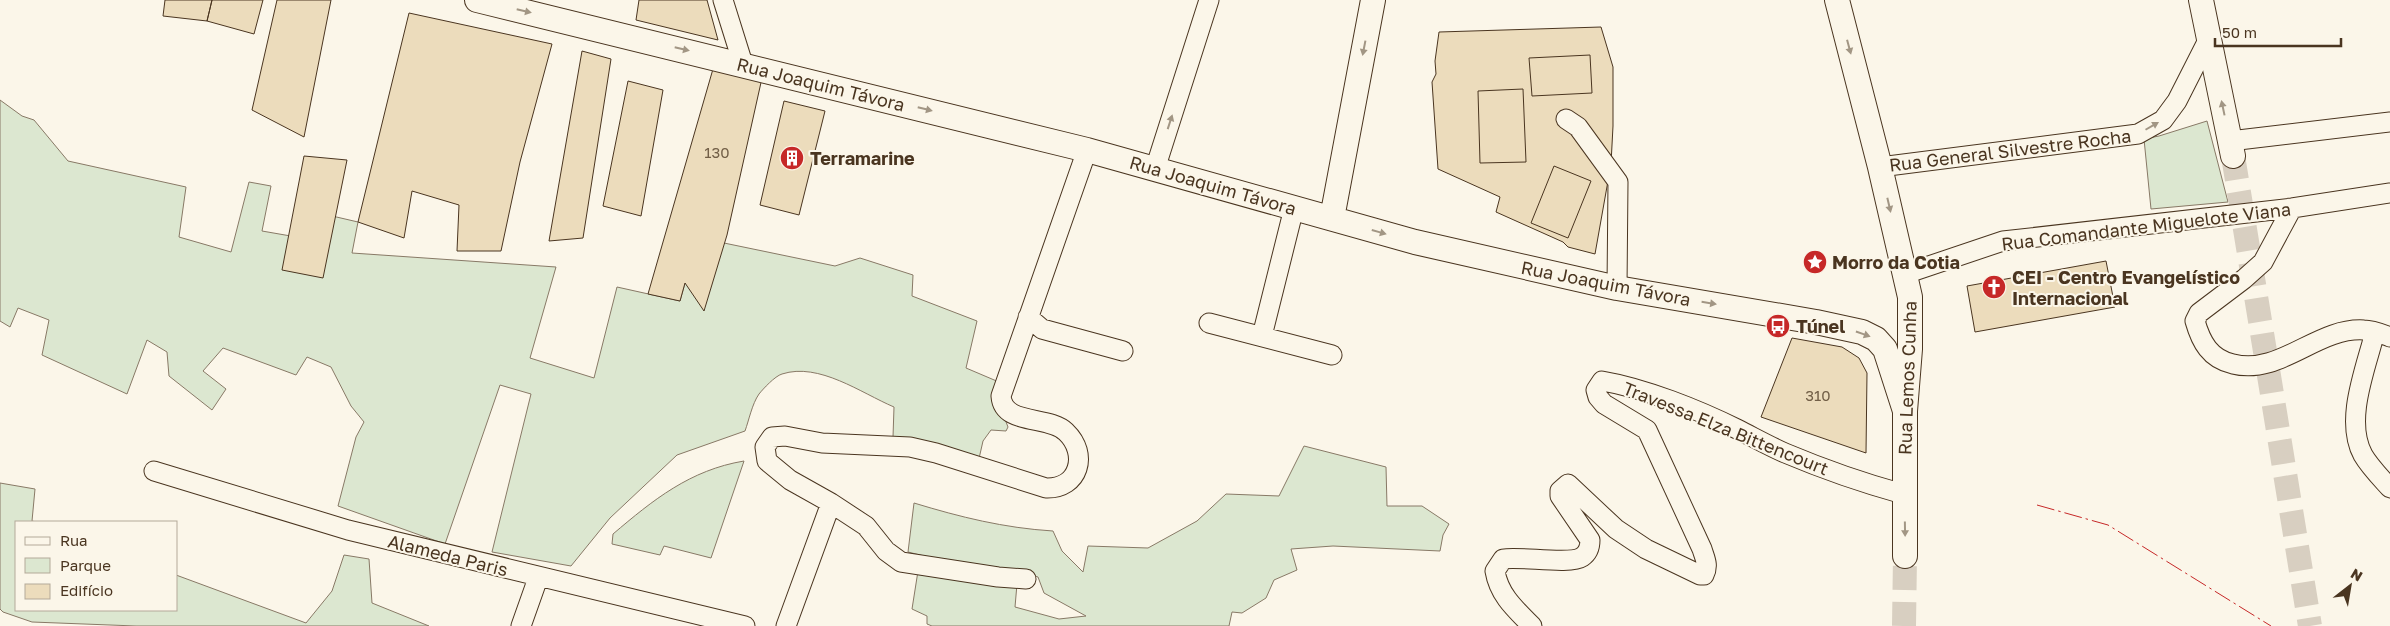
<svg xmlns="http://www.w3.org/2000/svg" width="2390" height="626" font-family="'Golos Text',sans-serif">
<rect width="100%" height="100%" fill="#fbf6e9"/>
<path fill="#dce7d0" stroke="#887966" d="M0,100l22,16 12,4 34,41 118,26 -7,50 52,15 18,-70 22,4 -9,45 46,8 7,-27 43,10 -6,31 204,14 -26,91 64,20 23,-91 63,14 5,-18 39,-40 111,23 25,-8 53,17 -1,21 65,25 -11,47 40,17 -5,24 7,18 -2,4 -15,-1 -8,11 -5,22 -85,-26 1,-30c-33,-14 -75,-45 -112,-33 -7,2 -19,15 -23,20 -7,10 -10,26 -14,37l-68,24 -67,63 -39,48 -79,-14 39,-158 -31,-9 -55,159 -107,-38 18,-69 8,-15 -13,-16 -20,-39 -24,-10 -11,18 -73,-27 -20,23 23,18 -14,21 -43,-34 -2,-24 -20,-12 -20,54 -85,-39 7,-35 -31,-12 -8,19 -10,-6z
M2207,121l21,81 -77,7 -7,-70 15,-3z
M1304,446l82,21 1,39h35l27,18 -6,11 -3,16 -107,-5 -42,3 6,21 -23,10 -8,18 -24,15 -10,-1 -3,14h-297l-5,-2v-8l-15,-7 6,-38 99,13 -2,23 44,12 27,-3 -42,-23 -6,-16 -16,-5h-34l-80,-20 6,-49c46,14 90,25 139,28l9,20 21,21 5,-26 60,2 49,-27 29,-27 53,2z
M744,461l-33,97 -47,-12 -4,9 -48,-11 1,-10c40,-34 77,-64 131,-73z
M0,483l35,6 -3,32 4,1h-20v88h160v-35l130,48 26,-32 12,-36 25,4 3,44 57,23h-293l-104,-4 -29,-10 -3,-3z"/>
<path fill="#ecdcbc" stroke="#4a3520" d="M165,0h47l-5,21 -44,-5z
M212,0h51l-9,34 -47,-13z
M277,0h54l-27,137 -52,-27z
M639,0h68l11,40 -82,-20z
M409,13l143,31 -32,118 -19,89h-44l2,-46 -47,-14 -8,47 -46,-16z
M1601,27l12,40v59l-2,38 -16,90 -27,-7 -5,-5 -67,-30 4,-15 -62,-28 -6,-87 4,-8 -1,-13 4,-29z
M582,51l29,8 -28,179 -34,3z
M1590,55l2,38 -60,3 -3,-38z
M715,62l49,7 -37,166 -23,76 -19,-28 -5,18 -32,-7z
M628,81l35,9 -22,126 -38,-10z
M1523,89l3,73 -46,1 -2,-72z
M784,101l41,10 -26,104 -39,-10z
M304,156l43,4 -24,118 -41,-8z
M1554,166l37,15 -23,57 -37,-15z
M2106,261l9,46 -140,25 -8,-46z
M1792,338l50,9 17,11 8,15 -1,80 -105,-36z"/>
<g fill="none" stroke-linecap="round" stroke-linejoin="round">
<path stroke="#d8cfc1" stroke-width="24" stroke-dasharray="24 12" stroke-linecap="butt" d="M2233,156l77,470
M1904,626l1,-70"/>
<g stroke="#4a3520" stroke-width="21">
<path id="minor" d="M723,0l20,64
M1566,119l12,8 40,55 -1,106
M2230,141l160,-19
M1880,167l258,-33 25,-14 14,-19 32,-63
M1155,169l54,-169
M2292,208l-29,54 -19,17 -45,34 -4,8c6,21 15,38 38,43 47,12 84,-37 131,-34 9,0 18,4 26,7
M1905,274l98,-33 289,-33 98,-15
M1028,317l14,12 81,22
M1209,323l123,32
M2375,332c-9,36 -31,88 -12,123 7,12 18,23 27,33
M1262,336l32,-128
M154,471l194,59 397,96
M831,503l35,23 20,25 15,11 97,15 28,2
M521,626l17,-48
M786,626l45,-123 -41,-23 -23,-19 -2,-14 7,-10 13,-1 37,7 88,4 26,6 110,35c33,1 43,-34 20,-56 -17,-17 -63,-6 -65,-36l86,-246
M1532,626c-17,-17 -33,-31 -37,-55l8,-12c18,-3 67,6 79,-2 6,-4 8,-11 8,-17l-30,-44v-5l8,-7 48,45 30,20 54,26h4c5,-10 1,-16 -2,-26l-55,-119 -43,-26 -6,-7 -2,-7 6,-9c42,7 97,29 135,48 16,8 32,17 48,24 38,16 78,30 118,41"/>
</g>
<g stroke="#4a3520" stroke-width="26">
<path id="major" d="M477,0l610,150 328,92 202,46 199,34 46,10 14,7 9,10 20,62
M1837,0l43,167 30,130v52l-5,62v145
M2201,0l32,156
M1332,218l41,-218"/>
</g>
<use href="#minor" stroke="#fbf6e9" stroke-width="19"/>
<use href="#major" stroke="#fbf6e9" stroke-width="24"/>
<path stroke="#c62828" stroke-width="1" stroke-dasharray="18 4 2.5 4" stroke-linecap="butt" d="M2037,505l71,20 163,101"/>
</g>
<defs><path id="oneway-solid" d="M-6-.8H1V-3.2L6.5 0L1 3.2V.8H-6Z" transform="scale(1.25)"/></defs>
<g fill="#a29684">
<use href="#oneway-solid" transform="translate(524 11) rotate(13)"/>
<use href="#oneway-solid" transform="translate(1849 47) rotate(75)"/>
<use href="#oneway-solid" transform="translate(1364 48) rotate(101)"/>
<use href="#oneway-solid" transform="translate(682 49) rotate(13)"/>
<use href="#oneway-solid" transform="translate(2223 108) rotate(-102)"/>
<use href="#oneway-solid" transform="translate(925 109) rotate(14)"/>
<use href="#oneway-solid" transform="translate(1170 122) rotate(-72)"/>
<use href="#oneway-solid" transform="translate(2152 126) rotate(-30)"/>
<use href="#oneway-solid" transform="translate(1889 205) rotate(77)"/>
<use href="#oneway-solid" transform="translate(1379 232) rotate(16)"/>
<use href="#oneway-solid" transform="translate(1709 303) rotate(9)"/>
<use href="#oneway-solid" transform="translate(1863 334) rotate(19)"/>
<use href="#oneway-solid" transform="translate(1905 529) rotate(89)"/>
</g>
<defs>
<g id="building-disc" transform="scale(1.25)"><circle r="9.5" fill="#c62828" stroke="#fbf6e9"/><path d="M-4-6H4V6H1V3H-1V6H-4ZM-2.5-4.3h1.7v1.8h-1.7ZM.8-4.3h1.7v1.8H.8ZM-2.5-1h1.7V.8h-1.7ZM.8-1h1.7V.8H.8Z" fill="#fff"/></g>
<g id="sight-disc" transform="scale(1.25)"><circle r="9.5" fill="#c62828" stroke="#fbf6e9"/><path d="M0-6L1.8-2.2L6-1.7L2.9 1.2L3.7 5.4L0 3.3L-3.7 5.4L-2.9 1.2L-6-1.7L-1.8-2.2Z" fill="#fff"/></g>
<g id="church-disc" transform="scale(1.25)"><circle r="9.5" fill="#c62828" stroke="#fbf6e9"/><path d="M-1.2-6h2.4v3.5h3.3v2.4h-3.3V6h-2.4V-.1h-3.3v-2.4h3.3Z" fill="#fff"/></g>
<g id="bus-disc" transform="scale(1.25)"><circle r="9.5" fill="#c62828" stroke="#fbf6e9"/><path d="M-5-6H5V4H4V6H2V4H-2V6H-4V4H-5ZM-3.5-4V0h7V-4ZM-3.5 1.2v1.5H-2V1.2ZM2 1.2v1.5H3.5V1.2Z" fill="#fff"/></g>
</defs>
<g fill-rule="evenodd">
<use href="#building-disc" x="792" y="158"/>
<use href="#sight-disc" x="1815" y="262"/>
<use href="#church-disc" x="1994" y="287"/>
<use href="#bus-disc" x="1778" y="326"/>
</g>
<g text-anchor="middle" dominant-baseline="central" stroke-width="4" stroke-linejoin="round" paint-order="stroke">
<g font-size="15" fill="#725f47">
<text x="717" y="152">130</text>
<text x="1818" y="395">310</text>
</g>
<g font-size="18" fill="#4a3520" stroke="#fbf6e9">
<text transform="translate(821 84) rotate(14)">Rua Joaquim Távora</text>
<text transform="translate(2010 150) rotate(-7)">Rua General Silvestre Rocha</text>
<text transform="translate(1213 185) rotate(16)">Rua Joaquim Távora</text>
<text transform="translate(2146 226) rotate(-7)">Rua Comandante Miguelote Viana</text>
<text transform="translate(1606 283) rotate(11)">Rua Joaquim Távora</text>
<text transform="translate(1907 378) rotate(-88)">Rua Lemos Cunha</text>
<text transform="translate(1726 428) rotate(22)">Travessa Elza Bittencourt</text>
<text transform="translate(448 555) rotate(14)">Alameda Paris</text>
</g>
<g font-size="18" font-weight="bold" fill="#4a3520" stroke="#fbf6e9" text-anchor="start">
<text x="810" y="158">Terramarine</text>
<text x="1832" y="262">Morro da Cotia</text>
<text x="2012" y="277">CEI - Centro Evangelístico<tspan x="2012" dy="21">Internacional</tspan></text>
<text x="1796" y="326">Túnel</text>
</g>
</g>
<rect x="15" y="521" width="162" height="90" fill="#fbf6e9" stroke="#b4a999"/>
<rect x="25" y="537" width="25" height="8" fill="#fbf6e9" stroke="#b4a999"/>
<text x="60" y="546" font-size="15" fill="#4a3520">Rua</text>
<rect x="25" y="558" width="25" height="15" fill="#dce7d0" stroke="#b4a999"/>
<text x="60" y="571" font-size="15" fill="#4a3520">Parque</text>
<rect x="25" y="584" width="25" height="15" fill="#ecdcbc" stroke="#b4a999"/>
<text x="60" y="596" font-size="15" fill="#4a3520">Edifício</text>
<g transform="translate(2350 586) rotate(31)" stroke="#fbf6e9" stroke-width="4" paint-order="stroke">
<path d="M0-4L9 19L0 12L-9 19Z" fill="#4a3520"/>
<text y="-8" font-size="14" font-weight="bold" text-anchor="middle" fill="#4a3520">N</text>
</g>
<path d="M2215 38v8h126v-8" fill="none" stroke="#4a3520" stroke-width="2.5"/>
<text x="2222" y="38" font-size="15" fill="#4a3520" stroke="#fbf6e9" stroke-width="4" paint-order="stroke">50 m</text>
</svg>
